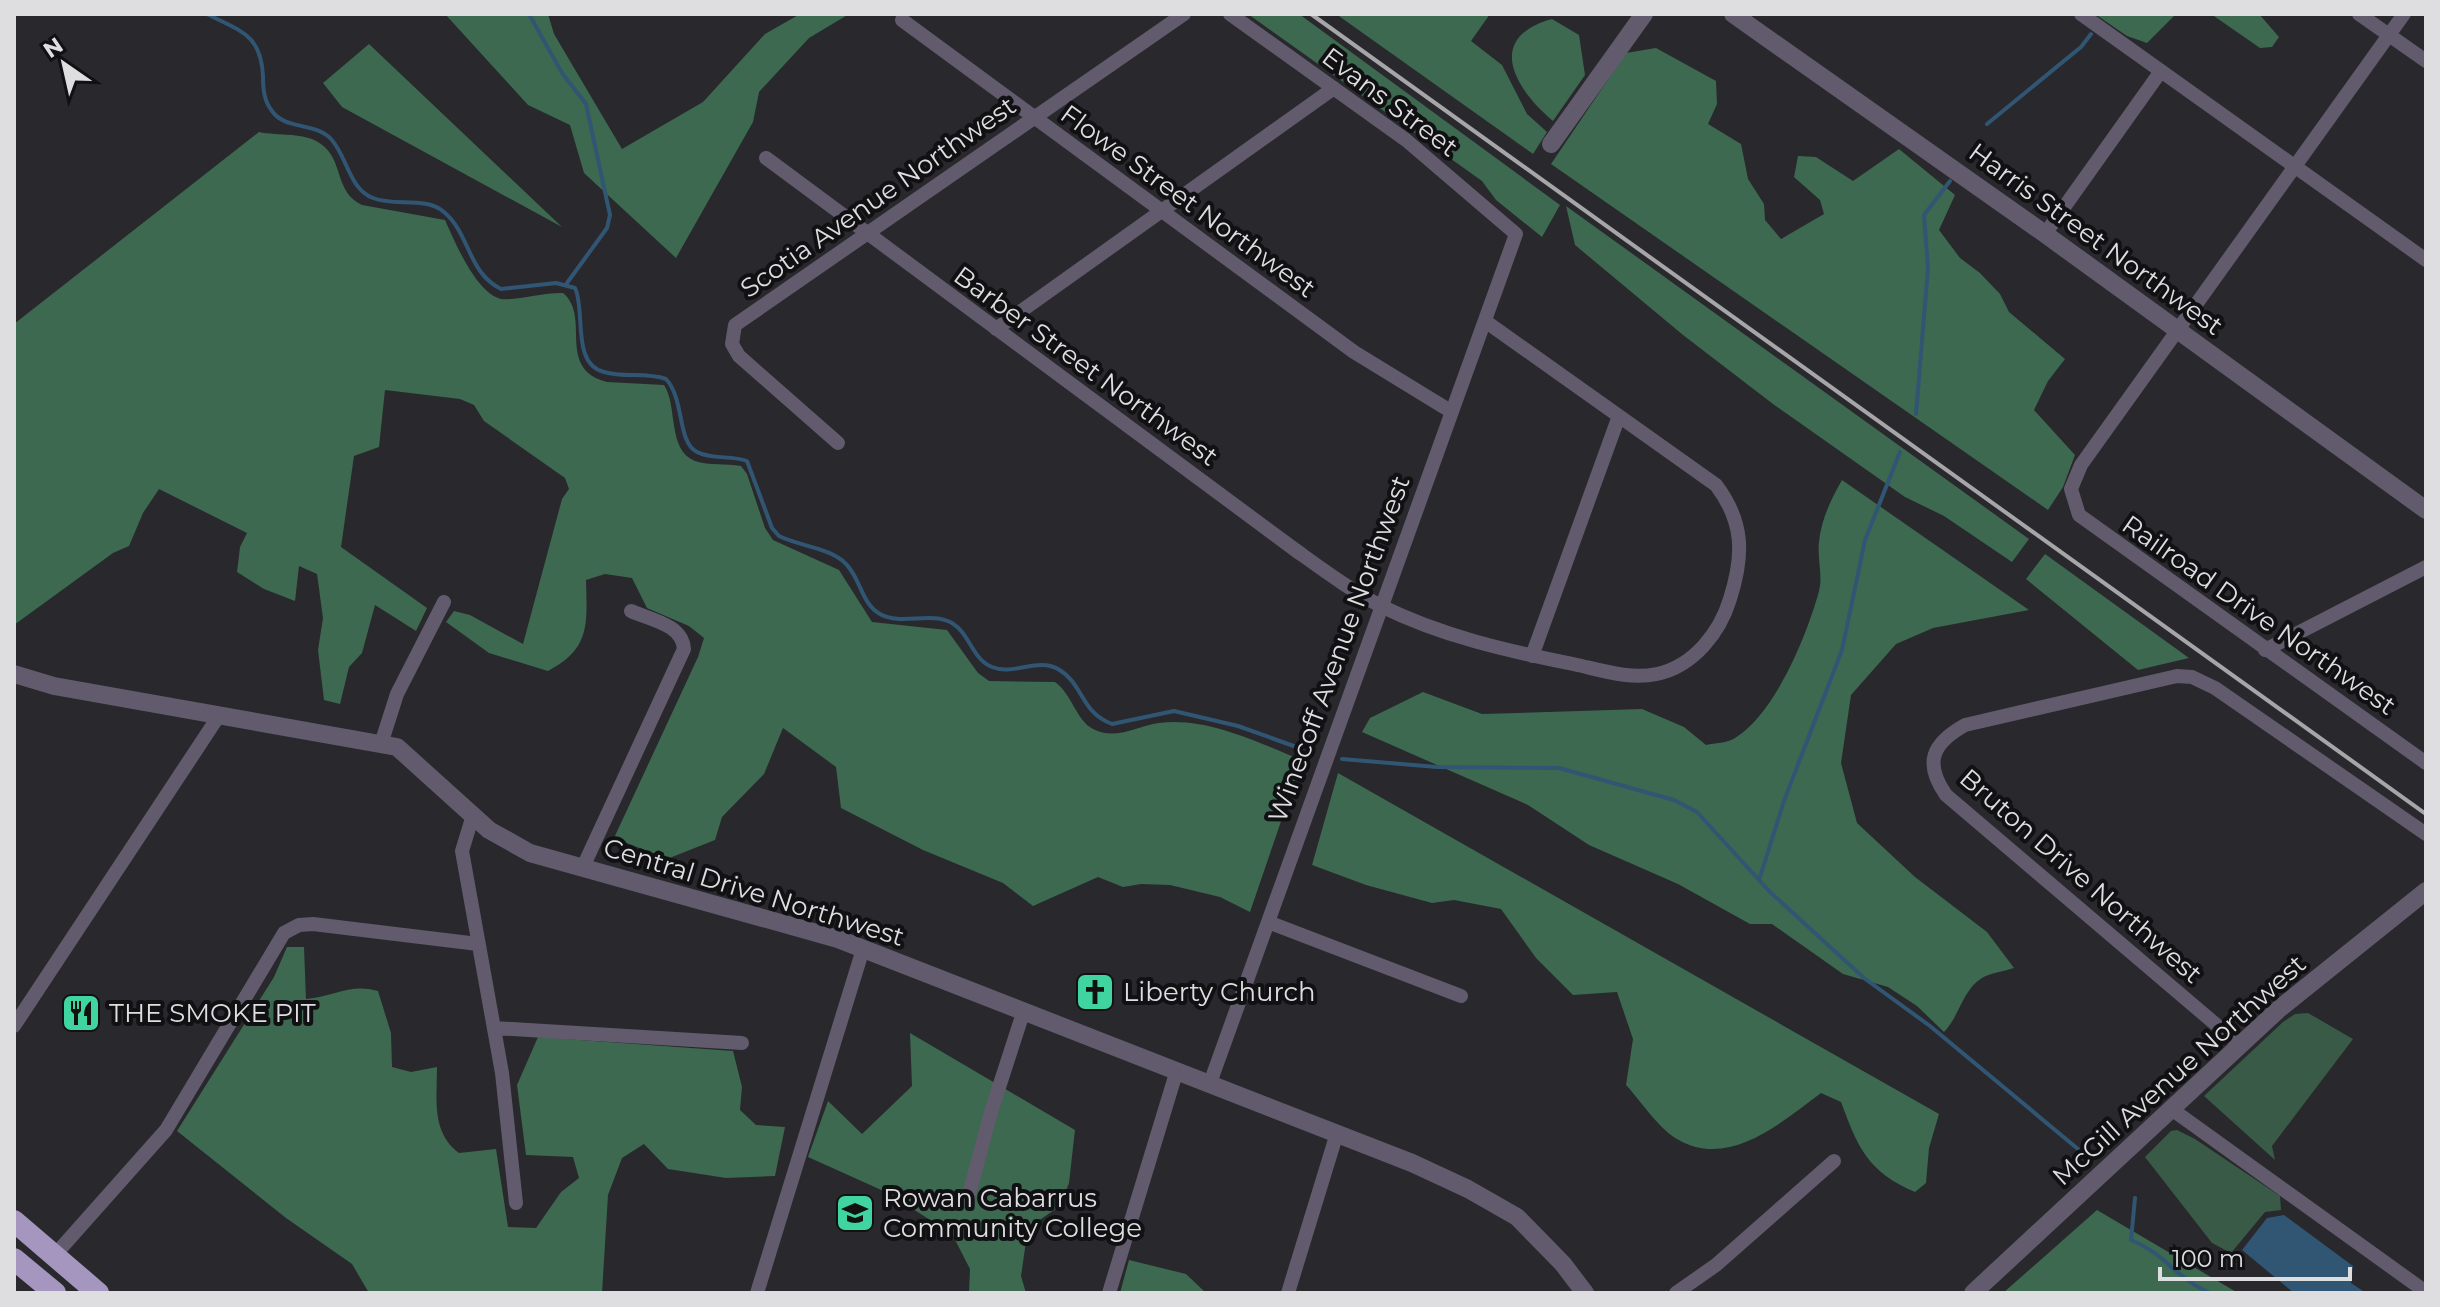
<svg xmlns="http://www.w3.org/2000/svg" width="2440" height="1307" font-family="Montserrat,sans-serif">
<rect width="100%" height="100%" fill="#29282c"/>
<path fill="#395a47" d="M2308,1013l45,26 -81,107 3,14 -71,-64 79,-74 12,-8z
M2177,1130l18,9 85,57 1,14 -16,2 -34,41 -19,-10 -67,-86 26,-26z"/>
<path fill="#3c6950" d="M445,14h103l6,20 68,115 81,-47 62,-68 35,-20h49l-40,24 -50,54 -6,30 -77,136 -92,-85 -14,-48 -42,-20z
M1248,14h51l261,191 -18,32 -46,-37 -14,-19z
M1336,14h154l-19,27 31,24 25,49 20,18 -14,22z
M2095,14h81l-29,29 -20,-7z
M2211,14h48l20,23 -7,10 -12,1z
M1552,19l27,16 6,40 -32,46c-38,-32 -69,-83 -1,-102z
M369,44l193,183 -220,-120 -19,-24z
M1656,48l60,33 1,23 -9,20 33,20 7,35 16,25 1,16 16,19 43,-25 -4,-14 -26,-23 4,-21 18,1 37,24 46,-32 56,46 -16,35 21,28 20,15 20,21 9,18 56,47 -17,22 -14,29 41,45 -12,32 -15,23 -497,-346 75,-111z
M259,132c19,4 47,0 62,12 23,16 13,48 41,61l83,15c10,22 31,73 56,79 11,2 46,-7 62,-6 29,24 -8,75 44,89l57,3c14,21 3,65 31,76 14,5 32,2 46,5l6,8 18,54 8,12 66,30 33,52 75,8 31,43 11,8 66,1c17,12 21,38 38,47 23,12 44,-3 66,-6 49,-6 99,20 143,37l-52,152 -30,-15 -50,-12 -29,-1 -18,3 -25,-10 -65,29 -30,-23 -80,-33 -82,-42 -5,-41 -53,-39 -19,46 -42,43 -7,23 -48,19 -53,-21 84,-181 6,-19 -15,-12 -42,-18 -15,-30 -27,-4 -19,6c1,43 5,69 -38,91l-59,-18 -43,-31 8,-11 16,4 53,29 39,-145 7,-10 -4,-11 -81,-57 -10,-16 -14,-6 -75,-9 -6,57 -25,9 -13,91 86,61 -11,23 -41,-26 -13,48 -13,14 -9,37 -16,-4 -6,-50 5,-32 -6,-44 -18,-8 -4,35 -31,-12 -27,-17 3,-25 7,-14 -88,-44 -16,24 -14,33 -16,7 -99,72v-301z
M1566,206l463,333 -17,23 -68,-46 -39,-19 -132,-93 -90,-69 -108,-90z
M1842,480l187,130 -96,18 -37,16 -45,51 -10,68 16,60 58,54 72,55 27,36c-9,3 -24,5 -32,10 -19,11 -23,39 -38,54l-27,-26 -29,-19 -45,-13 -71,-50h-22l-72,-40 -89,-39 -61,-40 -166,-73 8,-14 53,-26 59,22 160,-5 42,18 22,18c9,-2 21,-2 29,-7 40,-24 72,-103 84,-147 4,-15 -2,-33 0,-49 2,-22 12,-43 23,-62z
M2045,554l144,104 -51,12 -112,-91z
M1338,773l601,341 -10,34 -3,35 -11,9c-47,-20 -57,-44 -74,-90l-20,-9c-39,29 -93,77 -144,46 -19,-11 -36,-38 -51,-54l7,-46 -16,-47 -44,3 -37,-37 -35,-49 -47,-9 -22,3 -66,-18 -54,-20z
M287,947h17l2,52c29,-3 45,-16 72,-8l13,42 1,34 19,5 26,-5c0,32 -6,65 22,86l37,-4 12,78 28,1 25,-36 18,-14 -6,-21 -47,-2 -9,-70 21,-48 195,14 9,36 -2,23 16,15 29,2 -10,49 -49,2 -58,-9 -24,-25 -22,14 -14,37 -6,98h-233l-17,-29 -66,-46 -109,-87 97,-154z
M910,1033l165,97 -6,53 -9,23 -32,22 -7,48 5,17h-57l1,-24 -18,-35 -64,-41 -80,-36 20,-56 34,33 50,-48z
M2097,1210l141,83h-235z
M1129,1260l57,14 20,19h-86z"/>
<path fill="#315674" d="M2284,1215l69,51 -2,17 15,10h-72l-52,-43 25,-32z"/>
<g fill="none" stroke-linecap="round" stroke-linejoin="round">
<path stroke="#315674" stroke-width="4" d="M207,14c33,17 54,20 56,62 0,13 1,25 9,35 13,19 43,11 59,28 16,17 18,50 42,59 21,9 53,-2 71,14 26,22 24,61 57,77l55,-6 19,5c11,23 -4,76 29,84 20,6 42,0 62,7 19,21 11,63 31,73 15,8 34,3 50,9l25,67 7,8c20,10 52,12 67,28 15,15 15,39 34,50 21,12 51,-3 72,9 18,11 20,36 40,44 21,9 46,-10 66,2 26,15 22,43 54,55l62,-13 64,15 64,23
M529,14l33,59 24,31 24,111 -3,13 -40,55
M1987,124l94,-77 10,-13
M1916,414l12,-146 -4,-53 26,-34
M1342,759l95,8 122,1 115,32 23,12 73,80 94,86 66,48 154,128
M1759,880l25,-79 58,-151 23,-110 35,-88
M2135,1198l-4,42c32,12 47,40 79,53"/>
<path stroke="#615b6d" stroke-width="14" d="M2081,14l345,246
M2359,14l67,47
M2404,14l-323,451 -10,24 8,26 347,248
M902,20l452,332 98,60
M766,158l528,391c28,20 56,41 87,57 60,30 127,45 192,58 28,6 56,16 84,10 37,-8 63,-42 73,-75 14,-44 14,-77 -14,-114l-231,-164
M2045,234l116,-163
M996,329l338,-241
M838,443l-99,-87 -7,-12 3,-19 449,-311
M2265,650l161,-83
M1532,656l87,-240
M381,744l16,-50 47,-92
M473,815l-11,36 40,222 14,130
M583,867l101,-218c-2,-25 -33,-29 -53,-38
M1268,922l193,74
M14,1026l206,-312
M494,1028l248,15
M2240,1045l-294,-250c-23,-33 -13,-52 19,-70l212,-49 15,1 23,11 211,146
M1210,1083l306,-849 -110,-94 -176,-126
M2170,1108l256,184
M968,1198l23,-86 33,-102
M54,1256l112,-126 118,-197 15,-8 14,-1 165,20
M757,1293l106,-344
M1109,1293l68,-223
M1288,1293l49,-160
M1676,1293l40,-28 118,-104"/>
<path stroke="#615b6d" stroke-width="18" d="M1733,14l312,220 381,276
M1551,144l93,-130
M14,674l40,12 343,61 92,83 41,23 308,86 574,224 56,26 49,28 46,47 22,29
M1973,1293l306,-284 147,-118"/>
<path stroke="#a496be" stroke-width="22" d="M14,1221l84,72
M14,1259l41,34"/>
<path stroke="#a6a6a9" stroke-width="4" d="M1311,14l1115,800"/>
</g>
<defs>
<g id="church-square" transform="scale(2)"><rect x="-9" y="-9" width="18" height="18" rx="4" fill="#40d4a1" stroke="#111113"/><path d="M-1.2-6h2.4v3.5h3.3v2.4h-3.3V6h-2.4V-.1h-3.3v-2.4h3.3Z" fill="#111"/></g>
<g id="restaurant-square" transform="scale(2)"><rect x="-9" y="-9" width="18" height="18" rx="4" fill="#40d4a1" stroke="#111113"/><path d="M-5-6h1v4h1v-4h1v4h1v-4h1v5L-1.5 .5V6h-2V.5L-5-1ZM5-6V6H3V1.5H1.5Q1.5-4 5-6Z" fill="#111"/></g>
<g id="university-square" transform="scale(2)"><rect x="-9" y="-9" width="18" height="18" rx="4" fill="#40d4a1" stroke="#111113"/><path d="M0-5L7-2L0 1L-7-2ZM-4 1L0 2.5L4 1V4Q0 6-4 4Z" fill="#111"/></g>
</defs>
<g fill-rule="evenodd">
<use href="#church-square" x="1095" y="992"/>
<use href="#restaurant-square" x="81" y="1013"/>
<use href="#university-square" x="855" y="1213"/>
</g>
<g text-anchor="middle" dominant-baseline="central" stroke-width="8" stroke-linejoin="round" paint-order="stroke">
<g font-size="26" fill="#dedee1" stroke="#111113">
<text transform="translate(1390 102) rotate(37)">Evans Street</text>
<text transform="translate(878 197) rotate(-35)">Scotia Avenue Northwest</text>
<text transform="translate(1188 201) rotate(36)">Flowe Street Northwest</text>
<text transform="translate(2096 239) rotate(36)">Harris Street Northwest</text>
<text transform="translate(1086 366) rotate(36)">Barber Street Northwest</text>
<text transform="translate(2259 615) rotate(35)">Railroad Drive Northwest</text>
<text transform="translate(1339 649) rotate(-70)">Winecoff Avenue Northwest</text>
<text transform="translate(2081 876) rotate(41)">Bruton Drive Northwest</text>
<text transform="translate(754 892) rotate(17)">Central Drive Northwest</text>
<text transform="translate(2179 1070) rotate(-42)">McGill Avenue Northwest</text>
</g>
<g font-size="26" fill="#dedee1" stroke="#111113" text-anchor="start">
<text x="1123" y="992">Liberty Church</text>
<text x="109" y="1013">THE SMOKE PIT</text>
<text x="883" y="1198">Rowan Cabarrus<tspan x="883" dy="30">Community College</tspan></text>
</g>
</g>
<rect width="2440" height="1307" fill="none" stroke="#dedee1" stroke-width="32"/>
<g transform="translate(64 64) rotate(326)" stroke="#111113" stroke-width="6" paint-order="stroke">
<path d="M0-6L14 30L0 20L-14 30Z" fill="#dedee1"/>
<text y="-12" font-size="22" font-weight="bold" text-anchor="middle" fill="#dedee1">N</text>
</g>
<path d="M2160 1267v12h190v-12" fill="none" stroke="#dedee1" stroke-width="4"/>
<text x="2172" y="1267" font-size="24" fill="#dedee1" stroke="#111113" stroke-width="6" paint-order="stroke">100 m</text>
</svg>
